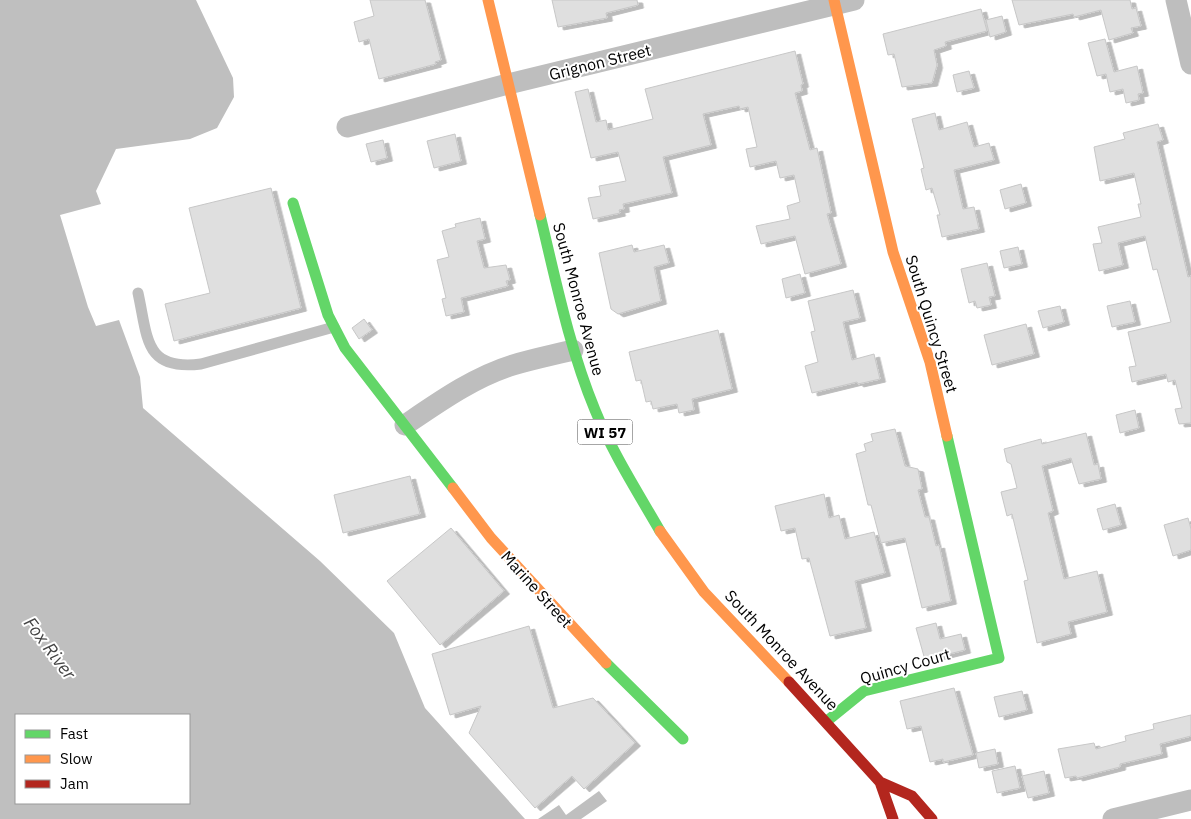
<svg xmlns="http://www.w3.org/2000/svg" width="1191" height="819" font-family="'IBM Plex Sans',sans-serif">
<defs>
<filter id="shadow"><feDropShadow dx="5.5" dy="3" stdDeviation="0" flood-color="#0004"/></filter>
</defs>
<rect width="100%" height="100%" fill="#fff"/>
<path fill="#bfbfbf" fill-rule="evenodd" d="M0,0h196l37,78 1,19 -17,31 -27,11 -74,10 -20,42 5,13 -41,11 28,92 8,19 23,-6 21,57 3,31 177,153 74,72 31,75 100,111h-525zM189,715v88h-173v-88z
M599,791l8,10 -26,18h-43l21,-14 7,10z"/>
<path fill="#dfdfdf" stroke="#c7c7c7" filter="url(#shadow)" d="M370,0h55l16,60 -6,2 1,2 -57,15 -10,-40 -10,3 -5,-20 20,-6z
M552,0h85l1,5 -32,8 1,5 -49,9z
M1012,0h118l2,9 4,-1 5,18 -10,2 2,5 -24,7 -8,-30 -27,7 -1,-3 -54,11z
M981,9l6,22 -42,11 1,4 -12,4 3,15 -5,18 -30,4 -8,-33 -6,1 -5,-21z
M1002,16l4,16 -16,5 -4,-17z
M1105,39l9,33 23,-6 6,27 -5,1 1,6 -13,3 -3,-14 -13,3 -4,-18 -9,2 -9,-33z
M795,51l8,33 -2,1 1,6 -7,2 15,57 7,-2 14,65 -4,1 14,50 -36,10 -10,-38 -34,8 -5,-18 34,-7 -3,-13 13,-4 -6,-27 -14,3 -4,-17 -26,6 -4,-18 11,-2 -9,-40 -8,2 -1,-3 -36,8 8,31 -48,12 9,36 -49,11 1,5 -5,1 1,3 -27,6 -5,-21 13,-2 -2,-10 27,-5 -8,-29 -27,6 -16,-66 13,-3 8,33 10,-2 2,10 45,-11 -8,-30z
M969,71l5,17 -17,4 -4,-17z
M935,113l4,17 28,-8 7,25 15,-4 5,17 -40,10 9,39 11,-2 5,22 -37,8 -5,-22h3l-8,-27 -6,2 -5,-21 3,-1 -12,-49z
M1158,124l5,16 -6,2 31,135 3,-1v147l-12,1 -4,-15 7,-1 -7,-28 -7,2 -2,-8 -34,8 -3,-15 7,-1 -8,-34 43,-10 -14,-53 -4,1 -8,-34 -27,7 5,22 -24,6 -6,-27 9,-1 -4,-16 43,-10 -3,-13h3l-7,-31 -34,8 -6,-34 31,-8 -2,-6z
M455,134l6,27 -27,7 -7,-27z
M383,140l4,18 -16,4 -5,-18z
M1021,184l5,19 -21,6 -5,-19z
M271,188l30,120 -127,33 -9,-37 45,-11 -21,-85z
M480,218l5,21 -8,2 7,27 22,-3 4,15 -4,1 2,5 -47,12 3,14 -18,4 -4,-17 4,-1 -9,-38 12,-3 -7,-26 14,-4 -1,-3z
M632,245l2,7 30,-7 5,18 -15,4 7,34 -43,13 -7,-5 -12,-56z
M1018,247l4,17 -18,4 -4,-17z
M987,263l8,33 -6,1 2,8 -14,3 -2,-7 -6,2 -8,-34z
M800,274l5,19 -19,5 -4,-19z
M853,290l7,28 -17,4 9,38 22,-6 6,25 -22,5 -1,-2 -45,11 -7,-27 13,-4 -7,-30 4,-1 -7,-30z
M1130,301l5,21 -23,5 -5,-21z
M1060,306l4,16 -21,6 -5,-17z
M364,319l8,11 -13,9 -7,-11z
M1026,324l8,30 -42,11 -8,-30z
M718,330l14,59 -40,10 2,11 -15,3 -2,-9 -24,5 -2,-8 -5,1 -5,-22 -5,1 -7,-29z
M1135,410l4,18 -19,5 -4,-18z
M895,429l10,37 13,3 4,20 -4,1 7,27h4l7,29 3,-1 12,56 -29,7 -17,-70 -24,5 -10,-38h-3l-12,-51 10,-3 -2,-7 9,-3 -2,-7z
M1086,433l8,32 4,-1 3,15 -22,5 -8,-26 -29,8 11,45 -5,2 16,66 33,-8 10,41 -39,10 3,12 -34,9 -13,-62 4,-1 -16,-66 -5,2 -6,-24 16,-4 -6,-24 -4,-2 -3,-13 37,-10 1,5z
M410,476l10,38 -77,19 -9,-38z
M824,494l5,24 10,-3 6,24 29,-7 11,41 -30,8 11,47 -36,8 -21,-78 -7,1 -7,-31 -14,3 -6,-25z
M1115,504l6,21 -18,5 -6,-21z
M1188,518l3,11v21l-18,6 -9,-31z
M451,528l53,63 -64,54 -53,-64z
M936,623l4,16 21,-5 4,16 -40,10 -9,-32z
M529,626l24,82 40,-10 42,45 -51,46 -12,-13 -37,32 -66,-75 12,-27 -31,9 -18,-61z
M954,688l19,67 -30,7v-3l-13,3 -9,-36 -14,3 -7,-28z
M1022,691l5,19 -28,7 -5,-20z
M1191,715v21l-31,8 2,10 -42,10v3l-43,11 -1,-2 -11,2 -7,-29 36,-6 2,6 30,-8 -1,-5 29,-7 -1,-5z
M995,749l3,15 -19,4 -3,-15z
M1015,766l5,22 -23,5 -5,-22z
M1044,771l5,22 -21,5 -6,-22z"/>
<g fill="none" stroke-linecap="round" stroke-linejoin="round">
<path stroke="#bebebe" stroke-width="11" d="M138,293c10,45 6,78 63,71l133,-37"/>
<path stroke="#bebebe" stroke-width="21" d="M1176,0l15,64
M347,127l161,-43 346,-84
M405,425c34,-23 69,-48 108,-60 20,-6 40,-10 60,-15
M1113,819l78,-19"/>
<path stroke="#63d668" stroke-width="11" d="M293,203l35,112 17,33 108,140
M540,215c16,66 29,132 55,195 17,42 42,81 65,121
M606,663l77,76
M827,721l37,-30 135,-33 -52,-222"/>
<path stroke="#ff974d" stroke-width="11" d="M488,0l52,215
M834,0l59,252 37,110 17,74
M453,488l38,50 115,125
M660,531l44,61 85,90"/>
<path stroke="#b3261e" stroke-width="11" d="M789,682l91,100 32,14 20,23
M880,782l13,37"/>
</g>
<g text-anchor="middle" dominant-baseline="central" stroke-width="4" stroke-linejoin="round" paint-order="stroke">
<rect fill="#fff" stroke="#4c4c4c" stroke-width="1" x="577.5" y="419.5" width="55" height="25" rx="4"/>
<g font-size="15" font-weight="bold" fill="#000">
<text x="605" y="432">WI 57</text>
</g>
<g font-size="16" fill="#000" stroke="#fff">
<text transform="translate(600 62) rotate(-14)">Grignon Street</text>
<text transform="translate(579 299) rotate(75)">South Monroe Avenue</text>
<text transform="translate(932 324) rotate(73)">South Quincy Street</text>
<text transform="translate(537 589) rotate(48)">Marine Street</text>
<text transform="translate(782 650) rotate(47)">South Monroe Avenue</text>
<text transform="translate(905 666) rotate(-16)">Quincy Court</text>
</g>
<g font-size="18" font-style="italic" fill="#444" stroke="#fff">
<text transform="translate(50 648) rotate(53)">Fox River</text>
</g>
</g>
<rect x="15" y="714" width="175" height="90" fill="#ffffff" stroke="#999999"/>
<rect x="25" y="730" width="25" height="8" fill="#63d668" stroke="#999999"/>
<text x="60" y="739" font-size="15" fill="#000000">Fast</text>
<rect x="25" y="755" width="25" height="8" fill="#ff974d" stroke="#999999"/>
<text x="60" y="764" font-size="15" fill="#000000">Slow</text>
<rect x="25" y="780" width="25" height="8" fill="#b3261e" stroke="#999999"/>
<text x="60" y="789" font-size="15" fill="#000000">Jam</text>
</svg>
